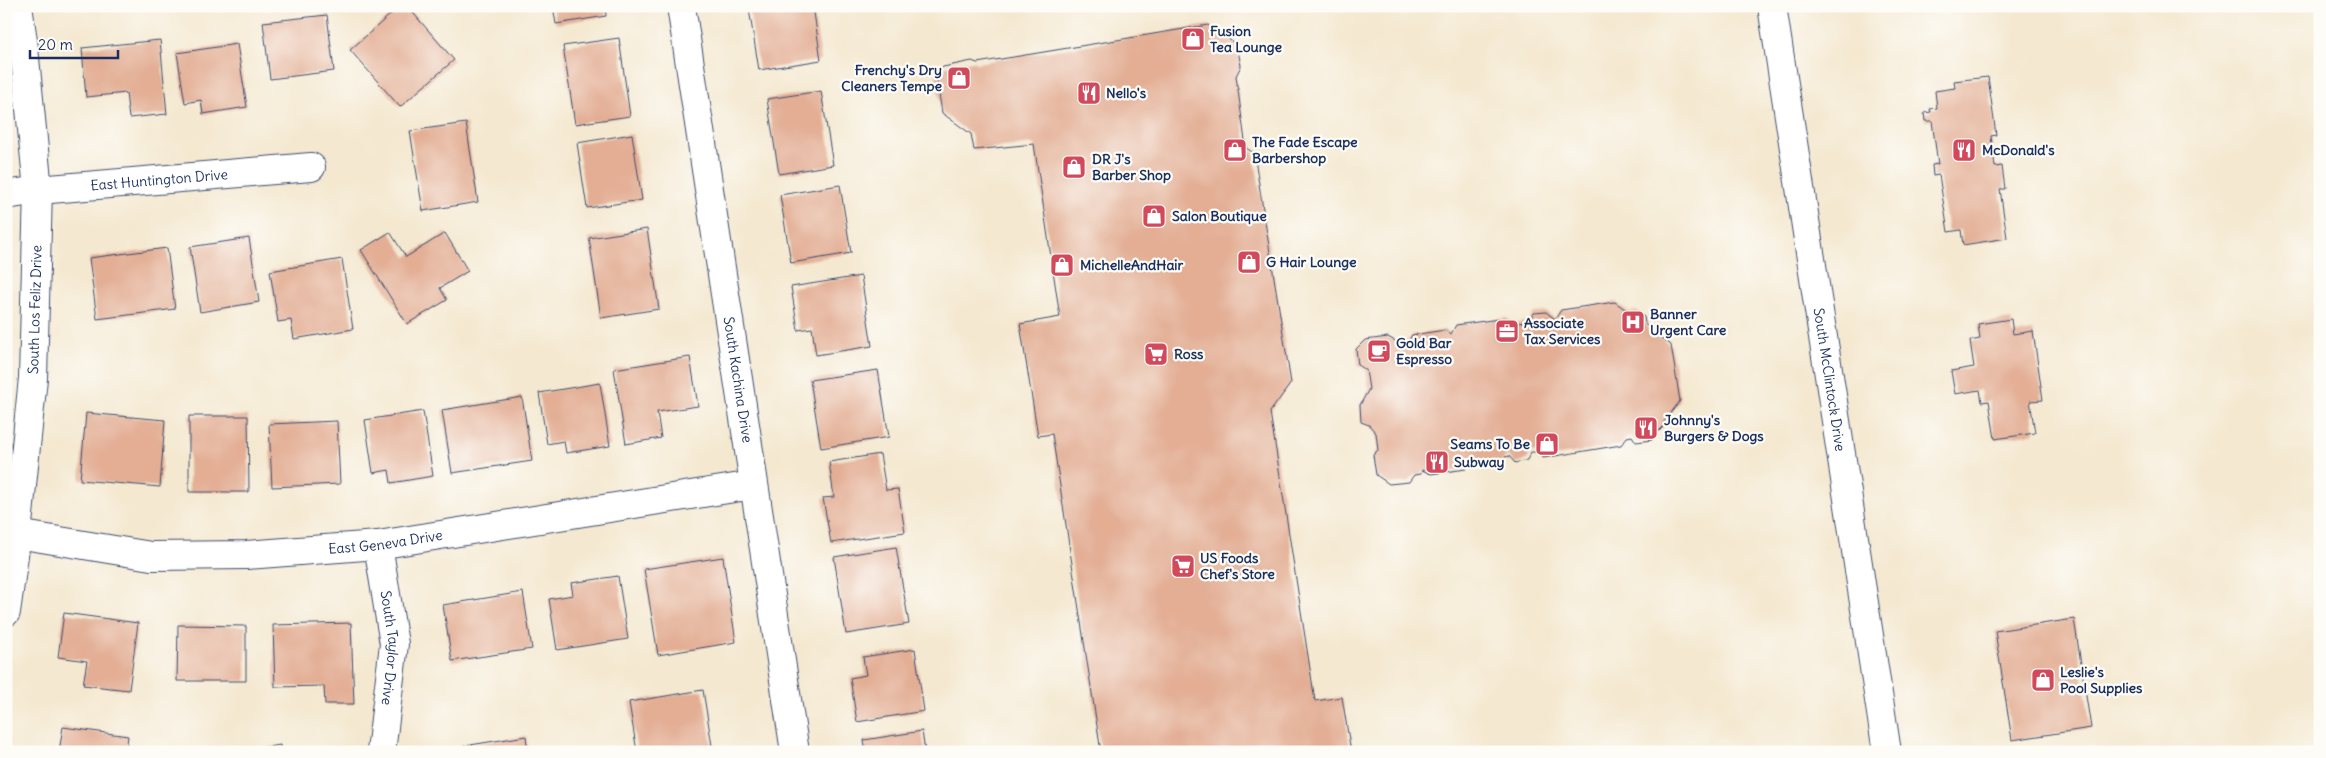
<svg xmlns="http://www.w3.org/2000/svg" width="2326" height="758" font-family="Delius,sans-serif">
<rect width="100%" height="100%" fill="#fdfcf7"/>
<filter id="ink" filterUnits="userSpaceOnUse"><feTurbulence type="fractalNoise" baseFrequency=".02" numOctaves="2"/><feDisplacementMap in="SourceGraphic" scale="10" xChannelSelector="R" yChannelSelector="G"/><feConvolveMatrix kernelMatrix="1 2 1 2 8 2 1 2 1" color-interpolation-filters="sRGB"/></filter>
<filter id="wash" filterUnits="userSpaceOnUse"><feTurbulence type="fractalNoise" baseFrequency=".0096" numOctaves="4" result="noise"/><feDisplacementMap in="SourceGraphic" scale="20" xChannelSelector="R" yChannelSelector="G"/><feGaussianBlur stdDeviation="1.12" result="paint"/><feColorMatrix in="noise" values="0 0 0 0 0 0 0 0 0 0 0 0 0 0 0 0 0 1.4 0 .05"/><feComposite in="paint" operator="in"/></filter>
<g filter="url(#wash)">
<rect width="100%" height="100%" fill="#f4e8d0"/>
<g id="blocks">
<path fill="#e3ae94" d="M400,6h7l47,54 -54,47 -50,-57z
M553,6h52l1,10 -50,8z
M765,6h48l8,54 -62,10 -10,-61z
M327,15l7,56 -64,8 -7,-57z
M1208,25l29,20 4,21 -5,10 10,72 8,5 37,230 -21,29 45,289 27,-4 9,55h-250l-49,-318 -14,2 -18,-112 40,-7 -26,-173 -60,6 -3,-16 -29,-21 -6,-38 7,-8 29,-6 5,2z
M619,38l11,78 -55,8 -12,-78z
M160,40l7,74 -38,4 -3,-25 -40,4 -4,-49z
M237,44l10,63 -44,7 -2,-14 -16,3 -8,-50z
M1988,77l8,58 -5,1 4,31 7,-1 3,23h-5l7,49 -44,7 -2,-15 -13,2 -9,-57 -6,1 -1,-11 6,-1 -6,-43h-7l-1,-8 7,-1 -1,-3 7,-1 -2,-17 20,-3 -1,-7z
M821,91l12,74 -54,9 -12,-75z
M466,123l12,79 -55,9 -13,-80z
M632,134l10,66 -55,8 -10,-65z
M840,185l11,68 -60,10 -11,-68z
M647,229l12,80 -58,9 -12,-80z
M390,232l16,25 39,-24 23,38 -28,17 7,12 -40,24 -46,-74z
M249,238l10,64 -59,10 -10,-65z
M167,248l8,61 -78,10 -8,-61z
M342,259l11,70 -59,10 -3,-19 -13,2 -8,-51z
M861,276l11,70 -56,9 -4,-27 -14,2 -7,-43z
M1615,302l14,10 8,-1 7,6 1,6 3,3v3l23,16 9,56 -17,22v4l-4,4 -8,1 1,8 -16,2 -4,-6 -5,1 -6,8 -78,13 -6,-6h-6l-4,8 -12,3 -6,-7 -4,1 -3,5 -25,3 -7,-3 -4,7 -35,5 -9,-4 -1,4 -7,1 -5,7 -20,2 -13,-9 -3,-20 5,-5 -2,-17 -7,-8 -8,-3 -1,-17 9,-16 -3,-19 -8,-5 -2,-16 9,-9 23,-3 9,5 12,-2 3,-5 33,-5 6,4 5,-9 50,-7 8,6 14,-3 6,-8 12,-1 9,7 6,-9z
M2011,319l2,15 20,-3 10,69 -13,1 5,32 -40,6 -6,-38 -7,1 -2,-12 -25,4 -4,-23 23,-4 -4,-26 10,-2 -2,-15z
M690,357l8,49 -41,6 4,26 -35,6 -12,-75z
M878,370l11,67 -68,11 -11,-68z
M600,383l10,63 -44,7 -2,-12 -17,3 -8,-51z
M522,397l10,64 -80,12 -10,-63z
M423,411l10,65 -42,7 -2,-13 -16,3 -8,-53z
M86,413l79,7 -5,67 -80,-7z
M189,416h59l1,76h-60z
M337,421l3,63 -68,3 -3,-63z
M880,454l6,36 12,-1 7,43 -74,11 -8,-45 11,-1 -5,-35z
M896,547l13,77 -63,10 -12,-77z
M723,557l13,85 -78,13 -14,-86z
M618,576l10,63 -71,11 -8,-51 24,-4 -2,-12z
M523,592l9,57 -80,12 -9,-56z
M64,613l74,10 -9,67 -46,-5 4,-24 -29,-4z
M2074,619l17,109 -79,12 -17,-109z
M351,623l3,81h-29l-1,-18 -49,1 -2,-62z
M178,625l68,1v55h-69z
M915,649l9,62 -67,11 -7,-44 16,-3 -3,-18z
M703,690l10,62h-76l-8,-50z
M63,727l65,9 -2,16h-67z
M922,731l3,21h-59l-2,-12z
M526,736l2,16h-63l-1,-6z
M280,745l1,7h-35v-1z"/>
</g>
</g>
<g filter="url(#ink)">
<use href="#blocks" fill-opacity="0" stroke="#3c4b6f" stroke-width="1"/>
<g fill="none" stroke-linecap="round" stroke-linejoin="round">
<g stroke="#3c4b6f" stroke-width="30">
<g id="street">
<path id="s1" d="M681,6l114,746"/>
<path id="s2" d="M6,195l32,-5 273,-23"/>
<path id="s3" d="M17,534l134,22 95,-1 132,-10 375,-60"/>
<path id="s4" d="M378,545l16,99 -13,108"/>
<path id="s5" d="M6,612l11,-78 16,-156 5,-188 -14,-142 -6,-42"/>
</g>
</g>
<g stroke="#3c4b6f" stroke-width="30">
<g id="secondary">
<path id="s6" d="M1772,6l115,746"/>
</g>
</g>
<use href="#street" stroke="#fff" stroke-width="28"/>
<use href="#secondary" stroke="#fff" stroke-width="28"/>
</g>
</g>
<defs>
<g id="shop-square" transform="scale(1.25)"><rect x="-9" y="-9" width="18" height="18" rx="4" fill="#d1495b" stroke="#fdfcf7"/><path d="M-5-2.5h2.3a2.7 3.5 0 0 1 5.4 0H5L5.5 6h-11ZM-1.5-2.5h3a1.5 2.3 0 0 0-3 0Z" fill="#fff"/></g>
<g id="restaurant-square" transform="scale(1.25)"><rect x="-9" y="-9" width="18" height="18" rx="4" fill="#d1495b" stroke="#fdfcf7"/><path d="M-5-6h1v4h1v-4h1v4h1v-4h1v5L-1.5 .5V6h-2V.5L-5-1ZM5-6V6H3V1.5H1.5Q1.5-4 5-6Z" fill="#fff"/></g>
<g id="hospital-square" transform="scale(1.25)"><rect x="-9" y="-9" width="18" height="18" rx="4" fill="#d1495b" stroke="#fdfcf7"/><path d="M-5-5h3v3.5h4V-5h3V5h-3V1.5h-4V5h-3Z" fill="#fff"/></g>
<g id="office-square" transform="scale(1.25)"><rect x="-9" y="-9" width="18" height="18" rx="4" fill="#d1495b" stroke="#fdfcf7"/><path d="M-6-3h4V-5.5h4V-3h4V5H-6ZM-1-4.5V-3h2v-1.5ZM-6 0V1H6V0Z" fill="#fff"/></g>
<g id="cafe-square" transform="scale(1.25)"><rect x="-9" y="-9" width="18" height="18" rx="4" fill="#d1495b" stroke="#fdfcf7"/><path d="M-5.5-4.5H6V0H3Q3 3.5 0 3.5H-2.5Q-5.5 3.5-5.5 0ZM3-3.2v2h1.7v-2ZM-6 4.5H4V6H-6Z" fill="#fff"/></g>
<g id="supermarket-square" transform="scale(1.25)"><rect x="-9" y="-9" width="18" height="18" rx="4" fill="#d1495b" stroke="#fdfcf7"/><path d="M-6-5.5h2.5l.6 2H6L4.5 2H-2.5L-4.4-4H-6ZM-1.5 3.2a1.3 1.3 0 1 0 .1 0ZM3 3.2a1.3 1.3 0 1 0 .1 0Z" fill="#fff"/></g>
</defs>
<g fill-rule="evenodd">
<use href="#shop-square" x="1193" y="39"/>
<use href="#shop-square" x="959" y="78"/>
<use href="#restaurant-square" x="1089" y="93"/>
<use href="#shop-square" x="1235" y="150"/>
<use href="#restaurant-square" x="1964" y="150"/>
<use href="#shop-square" x="1074" y="167"/>
<use href="#shop-square" x="1154" y="216"/>
<use href="#shop-square" x="1249" y="262"/>
<use href="#shop-square" x="1062" y="265"/>
<use href="#hospital-square" x="1633" y="322"/>
<use href="#office-square" x="1507" y="331"/>
<use href="#cafe-square" x="1379" y="351"/>
<use href="#supermarket-square" x="1156" y="354"/>
<use href="#restaurant-square" x="1646" y="428"/>
<use href="#shop-square" x="1547" y="444"/>
<use href="#restaurant-square" x="1437" y="462"/>
<use href="#supermarket-square" x="1183" y="566"/>
<use href="#shop-square" x="2043" y="680"/>
</g>
<g text-anchor="middle" dominant-baseline="central" stroke-width="4.5" stroke-linejoin="round" paint-order="stroke">
<g font-size="14" font-weight="bold" fill="#1b2f5e" stroke="#fdfcf7" text-anchor="start">
<text x="1210" y="31">Fusion<tspan x="1210" dy="16">Tea Lounge</tspan></text>
<text x="942" y="70" text-anchor="end">Frenchy's Dry<tspan x="942" dy="16">Cleaners Tempe</tspan></text>
<text x="1106" y="93">Nello's</text>
<text x="1252" y="142">The Fade Escape<tspan x="1252" dy="16">Barbershop</tspan></text>
<text x="1982" y="150">McDonald's</text>
<text x="1092" y="159">DR J's<tspan x="1092" dy="16">Barber Shop</tspan></text>
<text x="1172" y="216">Salon Boutique</text>
<text x="1266" y="262">G Hair Lounge</text>
<text x="1080" y="265">MichelleAndHair</text>
<text x="1650" y="314">Banner<tspan x="1650" dy="16">Urgent Care</tspan></text>
<text x="1524" y="323">Associate<tspan x="1524" dy="16">Tax Services</tspan></text>
<text x="1396" y="343">Gold Bar<tspan x="1396" dy="16">Espresso</tspan></text>
<text x="1174" y="354">Ross</text>
<text x="1664" y="420">Johnny's<tspan x="1664" dy="16">Burgers &amp; Dogs</tspan></text>
<text x="1530" y="444" text-anchor="end">Seams To Be</text>
<text x="1454" y="462">Subway</text>
<text x="1200" y="558">US Foods<tspan x="1200" dy="16">Chef's Store</tspan></text>
<text x="2060" y="672">Leslie's<tspan x="2060" dy="16">Pool Supplies</tspan></text>
</g>
<g font-size="14" fill="#1b2f5e" stroke="#fdfcf7">
<text stroke="none"><textPath href="#s2" startOffset="154">East Huntington Drive</textPath></text>
<text stroke="none"><textPath href="#s5" startOffset="304">South Los Feliz Drive</textPath></text>
<text stroke="none"><textPath href="#s1" startOffset="378">South Kachina Drive</textPath></text>
<text stroke="none"><textPath href="#s6" startOffset="378">South McClintock Drive</textPath></text>
<text stroke="none"><textPath href="#s3" startOffset="371">East Geneva Drive</textPath></text>
<text stroke="none"><textPath href="#s4" startOffset="104">South Taylor Drive</textPath></text>
</g>
</g>
<rect width="2326" height="758" fill="none" stroke="#fdfcf7" stroke-width="25"/>
<path d="M30 50v8h88v-8" fill="none" stroke="#1b2f5e" stroke-width="2.5"/>
<text x="38" y="50" font-size="15" fill="#1b2f5e" stroke="#fdfcf7" stroke-width="4" paint-order="stroke">20 m</text>
</svg>
